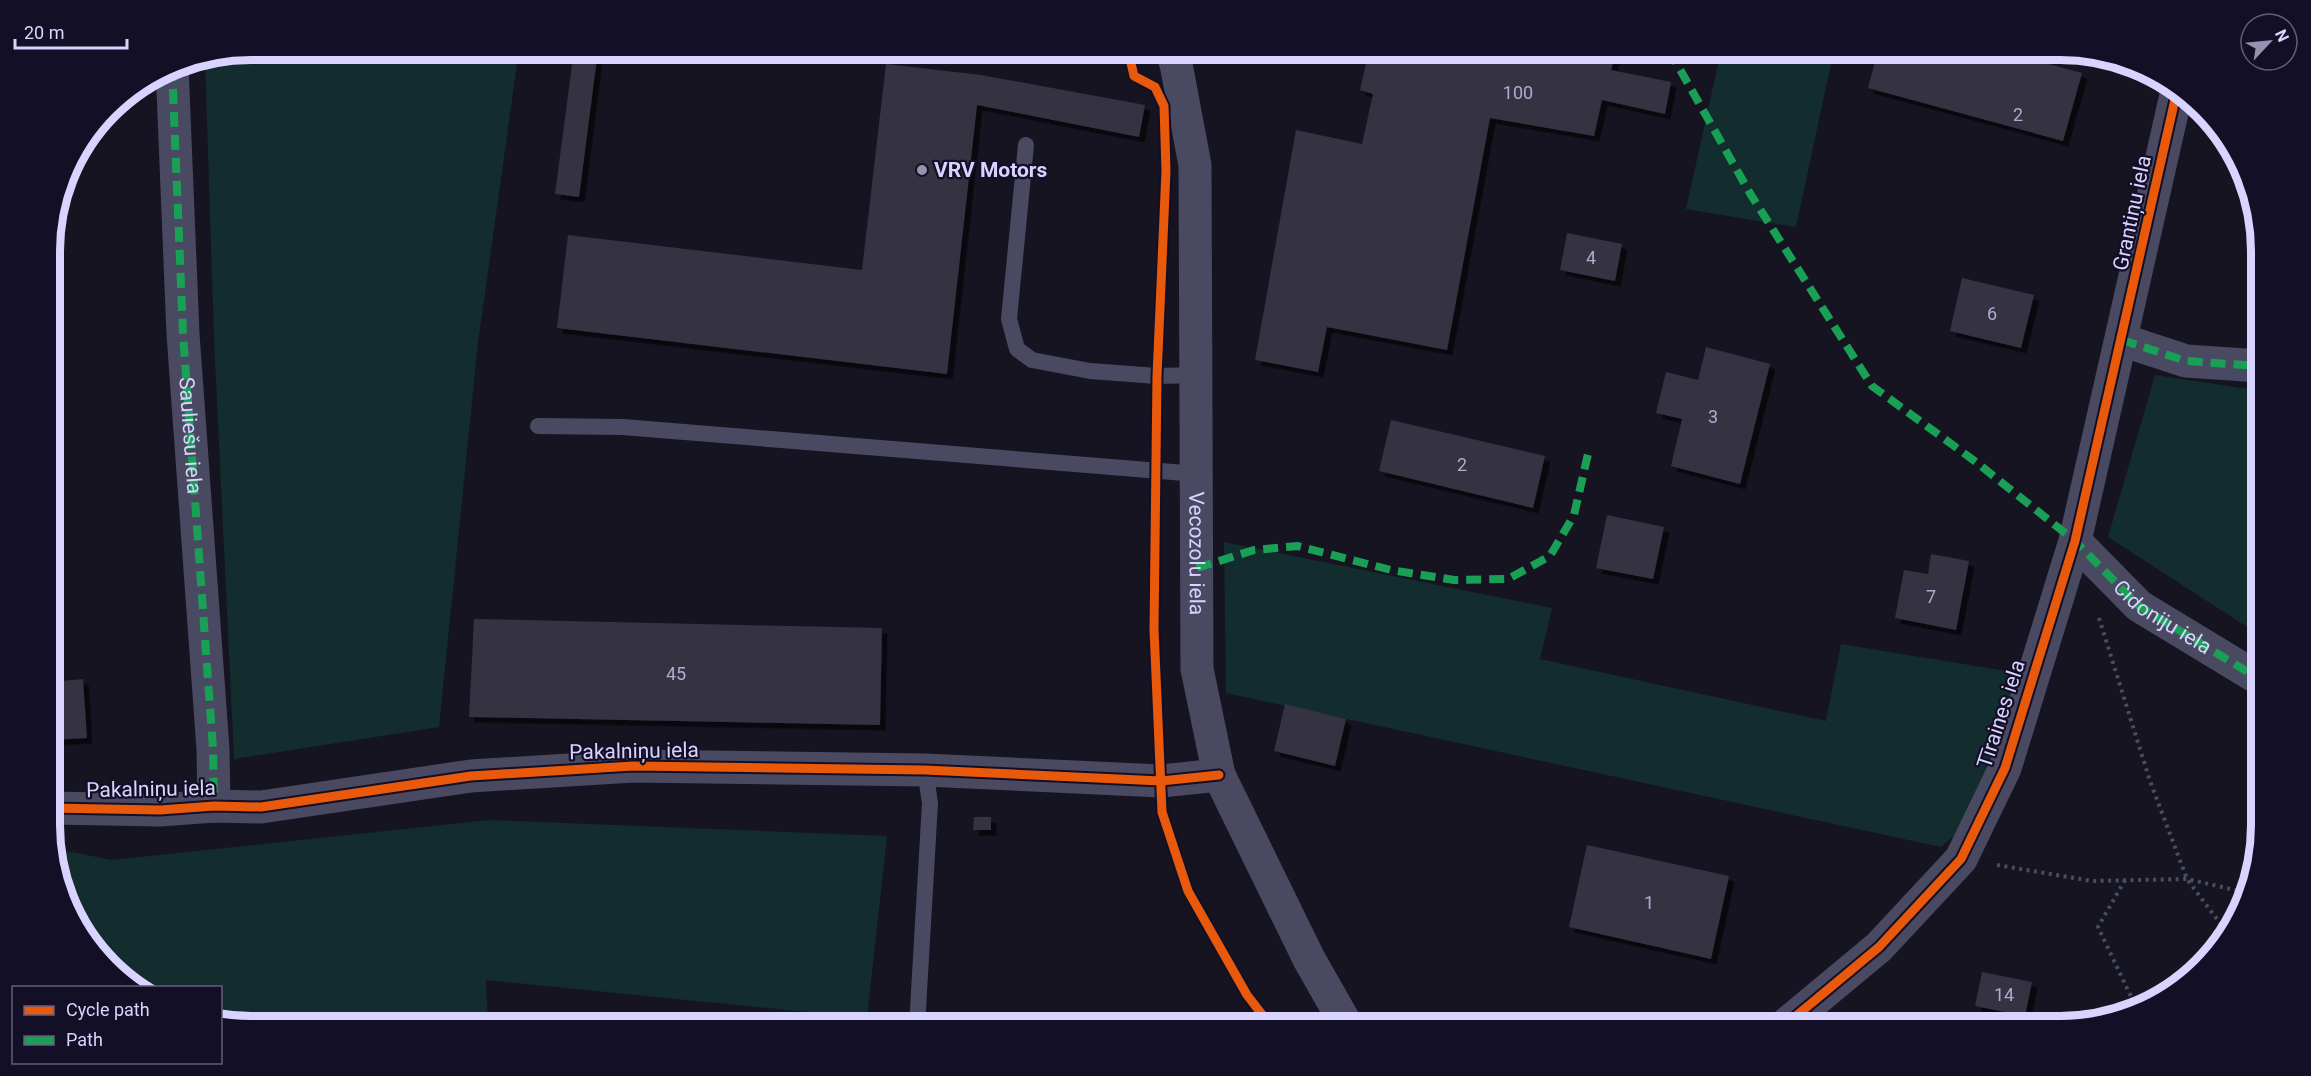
<svg xmlns="http://www.w3.org/2000/svg" width="2311" height="1076" font-family="Roboto,sans-serif">
<defs>
<filter id="shadow"><feDropShadow dx="5.5" dy="5.5" stdDeviation="0" flood-color="#0009"/></filter>
</defs>
<rect width="100%" height="100%" fill="#161421"/>
<path fill="#132c2d" d="M251,50h268l-41,293 -39,384 -205,32 -20,-420 -9,-280z
M1697,50h137l-38,177 -110,-18 34,-154z
M2155,375l86,13 19,-1 1,249 -153,-99z
M1224,542l328,66 -12,51 286,62 15,-77 177,29 -26,94 -39,70 -12,10 -715,-154z
M489,820l398,16 -20,182 -381,-38 2,46h-237l-30,-6 -1,-32 -77,-1 -52,-39 -40,-97v-3l61,12z"/>
<path fill="#343243" filter="url(#shadow)" d="M574,50h24l-19,147 -24,-3z
M1369,50h247l-5,20 60,12 -6,32 -63,-14 -8,36 -104,-18 -43,232 -120,-23 -9,45 -63,-12 41,-230 66,14 11,-50 -13,-4z
M1878,50h118l86,23 -19,68 -195,-53z
M886,64l95,11 164,30 -6,32 -162,-32 -30,269 -390,-46 11,-93 294,35z
M1567,233l55,11 -7,37 -55,-11z
M1962,278l72,17 -13,53 -71,-17z
M1706,347l64,17 -30,120 -69,-18 11,-47 -26,-6 10,-41 32,8z
M1391,420l154,36 -12,52 -154,-37z
M1607,515l57,12 -11,52 -57,-11z
M1931,554l38,7 -13,69 -61,-12 9,-48 24,4z
M474,619l408,9 -2,97 -411,-8z
M83,679l4,59 -36,2v-58z
M1285,704l61,15 -11,47 -61,-15z
M974,817h17v13h-18z
M1587,845l142,31 -18,83 -142,-32z
M1982,972l50,10 -7,34 -50,-10z"/>
<g fill="none" stroke-linecap="round" stroke-linejoin="round">
<path stroke="#44505f" stroke-width="4" stroke-dasharray="3 4.5" stroke-linecap="butt" d="M2099,618l51,163 37,98 41,55
M1997,865l95,16 95,-2 61,14
M2125,880l-27,47 37,78"/>
<path stroke="#4a4962" stroke-width="16" d="M1026,145l-17,174 8,30 15,11 58,11 67,5 39,-1
M538,426l85,1 574,47
M917,1026l13,-223 -5,-33"/>
<g stroke="#4a4962" stroke-width="33">
<path id="s1" d="M172,66l11,268 30,415 1,57"/>
<path d="M2122,340l64,21 74,5"/>
<path d="M2075,541l64,65 122,74"/>
<path d="M51,808l109,2 54,-4 47,1 210,-31 162,-10 292,4 236,11 58,-6"/>
<path d="M1784,1026l95,-79 82,-88 44,-91 70,-227 101,-446"/>
</g>
<path stroke="#4a4962" stroke-width="33" id="s2" d="M1171,50l5,14 19,101 2,504 22,106 90,184 38,67"/>
<g stroke="#1a9f57" stroke-width="8" stroke-dasharray="15 8" stroke-linecap="butt">
<path id="s3" d="M1669,50l82,145 121,191 104,76 99,79 64,65 122,74"/>
<path d="M172,66l11,268 30,415 1,57"/>
<path d="M2122,340l64,21 74,5"/>
<path d="M1197,568l57,-18 44,-4 93,24 63,10 54,-1 42,-23 24,-41 14,-61"/>
</g>
<g stroke="#130f26" stroke-width="13">
<path id="cycleway" d="M1128,50l6,26 21,11 9,19 2,65 -9,205 -3,254 8,182 26,79 59,104 24,31
M51,808l109,2 54,-4 47,1 210,-31 162,-10 292,4 236,11 58,-6
M1784,1026l95,-79 82,-88 44,-91 70,-227 101,-446"/>
</g>
<use href="#cycleway" stroke="#e8590c" stroke-width="9"/>
</g>
<circle fill="#9591b1" stroke="#130f26" stroke-width="2" cx="922" cy="170" r="6"/>
<g text-anchor="middle" dominant-baseline="central" stroke-width="4.5" stroke-linejoin="round" paint-order="stroke">
<g font-size="18" fill="#b0acd0">
<text x="1518" y="92">100</text>
<text x="2018" y="114">2</text>
<text x="1591" y="257">4</text>
<text x="1992" y="313">6</text>
<text x="1713" y="416">3</text>
<text x="1462" y="464">2</text>
<text x="1931" y="596">7</text>
<text x="676" y="673">45</text>
<text x="1649" y="902">1</text>
<text x="2004" y="994">14</text>
</g>
<g font-size="21" font-weight="bold" fill="#d9d4ff" stroke="#130f26" text-anchor="start">
<text x="934" y="170">VRV Motors</text>
</g>
<g font-size="21" fill="#d9d4ff" stroke="#130f26">
<text transform="translate(2132 213) rotate(-78)">Grantiņu iela</text>
<text stroke="none"><textPath href="#s1" startOffset="370">Sauliešu iela</textPath></text>
<text stroke="none"><textPath href="#s2" startOffset="506">Vecozolu iela</textPath></text>
<text stroke="none"><textPath href="#s3" startOffset="765">Cidoniju iela</textPath></text>
<text transform="translate(2001 714) rotate(-72)">Tīraines iela</text>
<text transform="translate(634 751) rotate(-1)">Pakalniņu iela</text>
<text transform="translate(151 789) rotate(-1)">Pakalniņu iela</text>
</g>
</g>
<path d="M0 0H2311V1076H0ZM251 60H2060A191 191 0 0 1 2251 251V825A191 191 0 0 1 2060 1016H251A191 191 0 0 1 60 825V251A191 191 0 0 1 251 60Z" fill="#130f26" fill-rule="evenodd"/>
<path fill="none" stroke="#d9d4ff" stroke-width="8" d="M251 60H2060A191 191 0 0 1 2251 251V825A191 191 0 0 1 2060 1016H251A191 191 0 0 1 60 825V251A191 191 0 0 1 251 60Z"/>
<rect x="12" y="986" width="210" height="78" fill="#130f26" stroke="#625e7d" stroke-width="1.5"/>
<rect x="24" y="1006" width="30" height="9" fill="#e8590c" stroke="#625e7d" stroke-width="1.5"/>
<text x="66" y="1016" font-size="18" fill="#d9d4ff">Cycle path</text>
<rect x="24" y="1036" width="30" height="9" fill="#1a9f57" stroke="#625e7d" stroke-width="1.5"/>
<text x="66" y="1046" font-size="18" fill="#d9d4ff">Path</text>
<g transform="translate(2269 42) rotate(64)"><circle r="28" fill="#130f26" stroke="#625e7d" stroke-width="1.5"/>
<path d="M0-4.5L10 22L0 15L-10 22Z" fill="#9591b1"/>
<text y="-9" font-size="16" font-weight="bold" text-anchor="middle" fill="#d9d4ff">N</text>
</g>
<path d="M15 39v9h112v-9" fill="none" stroke="#d9d4ff" stroke-width="3"/>
<text x="24" y="39" font-size="18" fill="#d9d4ff" stroke="#130f26" stroke-width="4.5" paint-order="stroke">20 m</text>
</svg>
